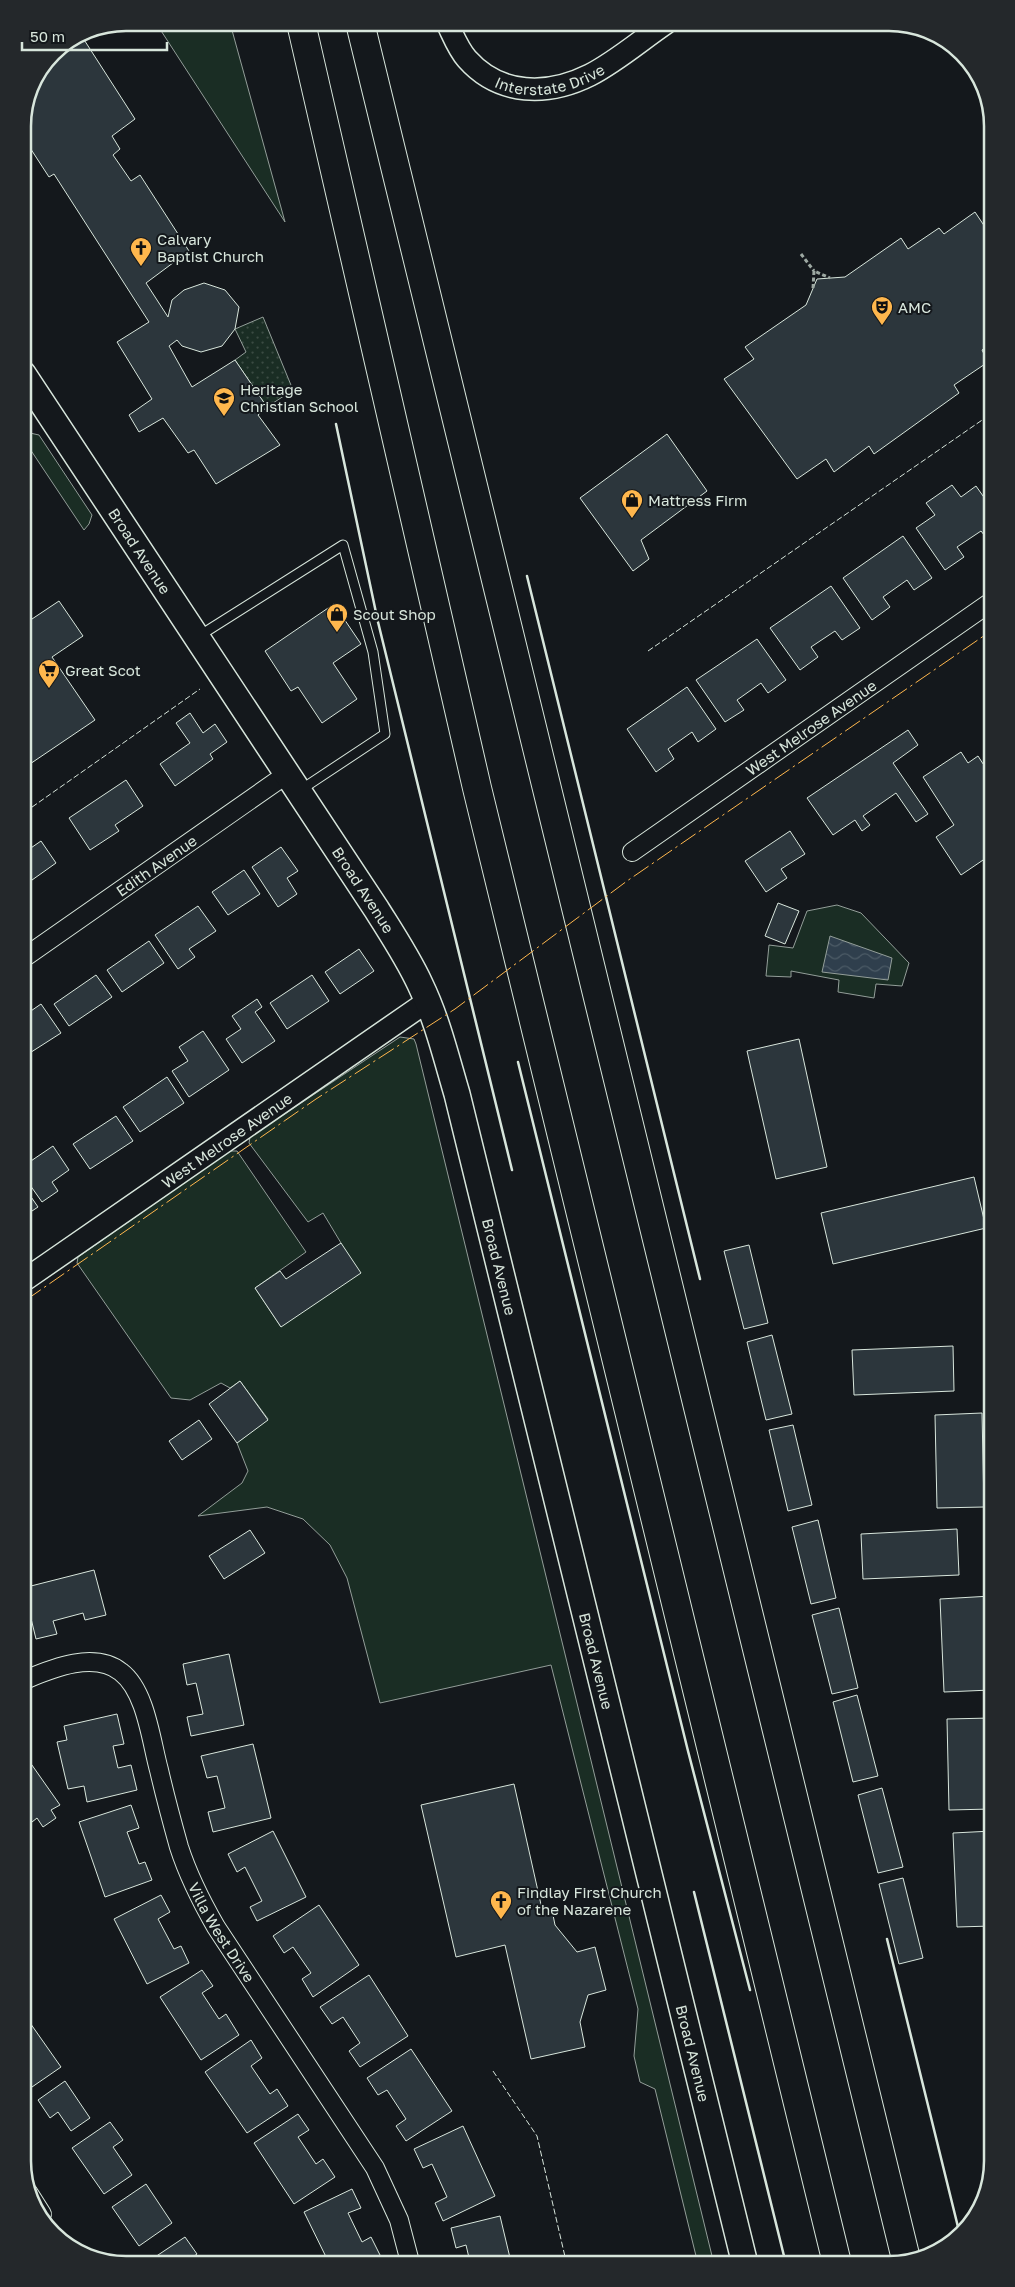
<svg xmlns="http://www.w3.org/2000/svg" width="1015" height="2287" font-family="'Golos Text',sans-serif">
<defs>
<pattern id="park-dots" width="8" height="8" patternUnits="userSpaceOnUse" patternTransform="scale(1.25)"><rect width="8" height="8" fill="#1a2d24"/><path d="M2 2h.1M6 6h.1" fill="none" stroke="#3b4b43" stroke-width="1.8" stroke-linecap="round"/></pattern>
<pattern id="water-waves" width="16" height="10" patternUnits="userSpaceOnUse" patternTransform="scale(1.25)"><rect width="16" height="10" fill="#2f3f4d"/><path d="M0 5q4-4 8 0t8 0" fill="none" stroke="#4c5b66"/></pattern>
</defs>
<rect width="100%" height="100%" fill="#14181c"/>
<path fill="#1a2d24" stroke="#939e99" d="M156,23h74l55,199z
M30,433l9,2 53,80 -3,9 -5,6 -60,-90v-4z
M837,905l24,8 48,50 -7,23 -26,-2 -2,14 -36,-6 1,-12 -48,-9v6l-25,-1 3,-31 24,3 14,-37z
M400,1037l14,2 2,5 297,1216h-16l-42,-171 -15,-7 -6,-26 4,-47 -87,-344 -171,38 -33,-125 -17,-33 -27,-26 -36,-12 -69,9 44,-33 6,-12 -11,-28 31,-24 -28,-38 -10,7 -9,-5 -31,17 -19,-2 -94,-135 1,-6 152,-106h7l69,101 -51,36 26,39 60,-84 -18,-30 -15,9 -59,-79 1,-6z"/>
<path fill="url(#park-dots)" stroke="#939e99" d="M263,317l30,73 -26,17 -32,-47 11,-8 -11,-23z"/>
<path fill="url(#water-waves)" stroke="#939e99" d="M830,936l62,22 -4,22 -66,-8z"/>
<path fill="#2c363c" stroke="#d8e6dc" d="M81,35l54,84 -23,17 8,13 -7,6 18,26 9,-6 49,76 -43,32 22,34 4,-17 12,-10 20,-7 21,7 14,17 -4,22 -13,17 -21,6 -19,-6 -5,-6 -8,6 23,41 43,-27 32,47 -9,8 22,30 -64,39 -22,-34 -6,3 -25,-35 -24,14 -10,-17 23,-16 -35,-57 32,-20 -95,-148 -5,3 -26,-40v-17l8,-34 22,-33z
M975,212l12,18 1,116 -6,4 6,12 -34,23 5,8 -85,61 -5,-8 -35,26 -8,-13 -29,20 -73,-100 30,-20 -9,-12 61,-42 11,-26 28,-2 56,-39 7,11 31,-21 5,6z
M667,434l40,57 -66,49 8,19 -16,12 -53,-73z
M952,485l9,12 15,-11 12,17v37l-7,-9 -24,16 7,10 -19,13 -29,-42 19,-13 -9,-12z
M903,536l29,42 -18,12 -7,-10 -24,17 7,10 -18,13 -29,-42z
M831,586l29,42 -18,12 -7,-9 -24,16 7,10 -18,13 -30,-42z
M59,601l24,35 -31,21 43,63 -71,48v-155l5,8z
M334,604l27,40 -28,19 24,36 -35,24 -24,-36 -7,4 -26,-40z
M757,639l29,41 -18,13 -7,-10 -24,17 7,10 -19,12 -29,-42z
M687,687l29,42 -18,13 -6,-10 -24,17 6,10 -18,13 -29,-43z
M190,713l13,20 12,-9 12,18 -17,12 3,5 -38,27 -15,-22 30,-21 -14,-20z
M908,730l10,15 -25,18 35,51 -12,8 -20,-29 -33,23 7,9 -8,6 -7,-11 -22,15 -26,-37z
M961,752l7,11 10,-7 11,17v83l-28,19 -25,-38 18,-12 -31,-48z
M126,780l17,26 -28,19 4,6 -29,19 -21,-32z
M790,831l15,23 -24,15 6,9 -21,14 -21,-31z
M41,841l15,22 -31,22v-33z
M281,847l17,24 -11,7 10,16 -19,13 -26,-40z
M244,870l16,24 -32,21 -16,-23z
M778,903l21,8 -14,33 -20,-8z
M198,906l18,25 -27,18 6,8 -17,12 -23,-34z
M149,941l15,22 -42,29 -15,-22z
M359,949l15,22 -34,23 -15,-22z
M96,975l16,22 -43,29 -15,-22z
M312,975l17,26 -42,28 -17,-26z
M257,999l5,8 -7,5 20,29 -33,22 -16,-24 15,-10 -9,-13z
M41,1004l20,29 -36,23v-41z
M203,1031l26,39 -40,27 -17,-26 16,-10 -9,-14z
M799,1039l28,128 -51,12 -29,-128z
M167,1077l17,26 -44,29 -17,-25z
M116,1116l17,25 -43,28 -17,-25z
M53,1146l16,24 -17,12 6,9 -16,11 -17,-24v-13z
M974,1177l12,51 -153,36 -12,-51z
M25,1188l13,19 -12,8z
M341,1243l20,30 -80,54 -26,-39 25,-17 6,8z
M749,1245l19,78 -24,6 -20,-78z
M772,1335l20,79 -26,6 -19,-78z
M953,1346l1,45 -100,4 -2,-45z
M240,1381l28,39 -31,23 -28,-39z
M982,1413l2,94 -47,1 -2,-93z
M199,1420l13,19 -30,21 -13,-19z
M793,1425l19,80 -24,6 -19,-81z
M818,1520l18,78 -25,6 -19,-77z
M957,1529l2,46 -96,4 -2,-45z
M250,1530l15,23 -41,26 -15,-23z
M94,1570l12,45 -21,5 -2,-7 -30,8 4,13 -21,5 -9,-37v-15z
M991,1596v94l-47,2 -4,-93z
M839,1608l19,80 -26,6 -20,-79z
M229,1654l15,71 -53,11 -4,-19 16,-3 -7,-31 -9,2 -4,-21z
M857,1695l21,81 -25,6 -20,-80z
M117,1714l7,30 -11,2 5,22 13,-3 6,25 -50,12 -3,-16 -16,3 -11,-47 10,-2 -3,-14z
M991,1718l1,91 -43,1 -2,-91z
M253,1744l18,74 -58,14 -5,-20 17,-4 -8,-32 -10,2 -6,-22z
M27,1758l33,47 -9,5 5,8 -13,9 -6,-9 -10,8z
M514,1784l28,125 10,1 3,15 22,27 18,-5 11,43 -18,5 -8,27 5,25 -54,12 -26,-114 -49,12 -35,-152z
M882,1788l21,79 -25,6 -20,-78z
M131,1805l8,23 -12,4 12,32 6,-2 7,18 -47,17 -26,-75z
M273,1831l33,66 -49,24 -7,-14 12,-6 -17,-34 -8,5 -9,-18z
M992,1831v95l-35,1 -4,-94z
M903,1878l20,80 -24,6 -20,-80z
M161,1895l9,17 -12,7 16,30 7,-3 8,17 -42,21 -33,-65z
M319,1905l40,60 -46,32 -11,-18 9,-6 -18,-26 -9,6 -11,-17z
M202,1970l11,16 -11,7 17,26 7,-5 13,21 -38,25 -41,-63z
M369,1975l39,61 -48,31 -11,-16 11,-8 -17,-26 -11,7 -12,-17z
M28,2020l33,47 -29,20 -4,-6z
M251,2040l11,18 -11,8 19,28 7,-5 11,17 -41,27 -42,-61z
M411,2049l41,62 -46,30 -10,-15 10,-7 -19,-29 -9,5 -11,-17z
M65,2081l25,37 -19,13 -13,-19 -8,6 -12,-18z
M298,2114l11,16 -11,7 18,27 7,-5 12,18 -41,27 -40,-61z
M110,2122l13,18 -10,7 19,28 -28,19 -32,-46z
M463,2126l32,70 -52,25 -8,-18 12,-6 -15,-33 -9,4 -9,-19z
M146,2184l26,39 -33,23 -27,-39z
M352,2189l9,19 -13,5 14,29 9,-5 11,22 -8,4h-45l-25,-51z
M500,2216l11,46h-41l-4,-17 -10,3 -5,-20z
M185,2237l12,17 -11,8 1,2h-36l-2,-3z"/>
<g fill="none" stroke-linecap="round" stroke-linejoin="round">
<g stroke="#d8e6dc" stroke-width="11">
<path id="service" d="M199,636l144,-91 30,107 12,82 -86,57"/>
</g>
<g stroke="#d8e6dc" stroke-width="20">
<g id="minor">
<path id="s1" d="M632,852l356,-248"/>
<path id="s2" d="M25,957l262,-183"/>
<path id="s3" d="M27,1679c26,-11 68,-28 94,-7 25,19 30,69 38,98 6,26 13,52 20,77 9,28 22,54 37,80l159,241 24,52 11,42"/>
<path d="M28,2192l14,22"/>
</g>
</g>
<g stroke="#d8e6dc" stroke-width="24">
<g id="tertiary">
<path id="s4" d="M447,23c6,12 11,26 20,36 33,37 81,37 123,16 27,-14 51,-35 76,-52"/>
<path id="s5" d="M26,1279l402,-278"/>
</g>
</g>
<g stroke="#d8e6dc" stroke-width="28">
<g id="secondary">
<path id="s6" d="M23,374l354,536c15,24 31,48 43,74 17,35 26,73 37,110l287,1166"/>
</g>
</g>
<g stroke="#d8e6dc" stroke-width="30">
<path id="motorway" d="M301,23l176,765 359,1471
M360,23l546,2236"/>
</g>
<path stroke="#9da8a2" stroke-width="3" stroke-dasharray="4 2.5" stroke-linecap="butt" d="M801,254l13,17
M813,288l1,-17 16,7"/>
<use href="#service" stroke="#14181c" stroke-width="9"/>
<use href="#minor" stroke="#14181c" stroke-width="18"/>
<use href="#tertiary" stroke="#14181c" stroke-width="21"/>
<use href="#secondary" stroke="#14181c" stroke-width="25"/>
<use href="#motorway" stroke="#14181c" stroke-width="28"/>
<path stroke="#d8e6dc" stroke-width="1" stroke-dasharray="6 2.5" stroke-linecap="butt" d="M648,651l340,-235
M25,812l175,-123
M493,2071l44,65 29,125"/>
<path stroke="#d8e6dc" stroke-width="2.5" d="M336,424l42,198 134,548
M527,576l173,703
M518,1062l170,689 62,239
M694,1892l91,368
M887,1939l72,292"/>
<path stroke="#ffb74d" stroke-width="1" stroke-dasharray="18 4 2.5 4" stroke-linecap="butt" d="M26,1300l290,-201 139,-90 172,-128 361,-248"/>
</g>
<defs>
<g id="church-pin" transform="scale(1.125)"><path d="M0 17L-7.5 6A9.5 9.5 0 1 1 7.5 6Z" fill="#ffb74d" stroke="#14181c"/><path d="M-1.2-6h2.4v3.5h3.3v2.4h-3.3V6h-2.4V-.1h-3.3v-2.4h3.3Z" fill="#111"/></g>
<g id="theatre-pin" transform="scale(1.125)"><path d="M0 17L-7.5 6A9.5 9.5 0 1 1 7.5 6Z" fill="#ffb74d" stroke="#14181c"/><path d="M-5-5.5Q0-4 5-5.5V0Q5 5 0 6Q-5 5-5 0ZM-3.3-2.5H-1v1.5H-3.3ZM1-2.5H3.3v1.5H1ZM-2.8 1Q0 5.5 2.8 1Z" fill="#111"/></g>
<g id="school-pin" transform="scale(1.125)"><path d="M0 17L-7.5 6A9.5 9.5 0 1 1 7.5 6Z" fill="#ffb74d" stroke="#14181c"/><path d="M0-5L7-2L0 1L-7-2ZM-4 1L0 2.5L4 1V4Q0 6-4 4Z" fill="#111"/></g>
<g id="shop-pin" transform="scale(1.125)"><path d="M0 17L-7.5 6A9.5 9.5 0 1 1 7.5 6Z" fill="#ffb74d" stroke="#14181c"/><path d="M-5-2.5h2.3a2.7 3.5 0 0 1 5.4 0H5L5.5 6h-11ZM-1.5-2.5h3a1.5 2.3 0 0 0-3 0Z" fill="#111"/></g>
<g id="supermarket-pin" transform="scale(1.125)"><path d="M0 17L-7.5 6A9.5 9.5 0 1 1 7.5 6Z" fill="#ffb74d" stroke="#14181c"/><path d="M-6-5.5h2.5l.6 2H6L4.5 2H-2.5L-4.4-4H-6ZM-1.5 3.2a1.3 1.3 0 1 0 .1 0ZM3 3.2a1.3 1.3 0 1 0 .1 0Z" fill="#111"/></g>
</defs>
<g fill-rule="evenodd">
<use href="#church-pin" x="141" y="248"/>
<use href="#theatre-pin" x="882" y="307"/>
<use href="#school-pin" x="224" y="398"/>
<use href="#shop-pin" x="632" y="500"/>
<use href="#shop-pin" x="337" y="614"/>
<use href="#supermarket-pin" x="49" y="670"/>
<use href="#church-pin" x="501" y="1901"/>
</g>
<g text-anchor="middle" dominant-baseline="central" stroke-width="4" stroke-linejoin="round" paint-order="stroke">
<g font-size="15" fill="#d8e6dc" stroke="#14181c">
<text stroke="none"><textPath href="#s4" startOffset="134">Interstate Drive</textPath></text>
<text stroke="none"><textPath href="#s6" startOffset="212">Broad Avenue</textPath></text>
<text stroke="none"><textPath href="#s1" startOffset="218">West Melrose Avenue</textPath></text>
<text stroke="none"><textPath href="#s2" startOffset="160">Edith Avenue</textPath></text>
<text stroke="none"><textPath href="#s6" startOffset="618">Broad Avenue</textPath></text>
<text stroke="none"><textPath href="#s5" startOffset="244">West Melrose Avenue</textPath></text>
<text stroke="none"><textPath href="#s6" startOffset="1022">Broad Avenue</textPath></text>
<text stroke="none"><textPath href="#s6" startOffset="1428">Broad Avenue</textPath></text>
<text stroke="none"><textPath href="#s3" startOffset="381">Villa West Drive</textPath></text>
<text stroke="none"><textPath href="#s6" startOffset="1832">Broad Avenue</textPath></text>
</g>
<g font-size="15" fill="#d8e6dc" stroke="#14181c" text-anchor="start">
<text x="157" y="239">Calvary<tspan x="157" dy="17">Baptist Church</tspan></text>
<text x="898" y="307">AMC</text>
<text x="240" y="389">Heritage<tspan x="240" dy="17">Christian School</tspan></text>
<text x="648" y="500">Mattress Firm</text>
<text x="353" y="614">Scout Shop</text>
<text x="65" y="670">Great Scot</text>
<text x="517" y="1892">Findlay First Church<tspan x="517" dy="17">of the Nazarene</tspan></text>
</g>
</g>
<path d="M0 0H1015V2287H0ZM126 31H889A95 95 0 0 1 984 126V2161A95 95 0 0 1 889 2256H126A95 95 0 0 1 31 2161V126A95 95 0 0 1 126 31Z" fill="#24282b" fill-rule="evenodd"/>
<path fill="none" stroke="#d8e6dc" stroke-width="2.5" d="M126 31H889A95 95 0 0 1 984 126V2161A95 95 0 0 1 889 2256H126A95 95 0 0 1 31 2161V126A95 95 0 0 1 126 31Z"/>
<path d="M22 42v8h145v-8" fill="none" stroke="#d8e6dc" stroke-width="2.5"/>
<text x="30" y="42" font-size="15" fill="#d8e6dc" stroke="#14181c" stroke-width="4" paint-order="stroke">50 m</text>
</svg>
